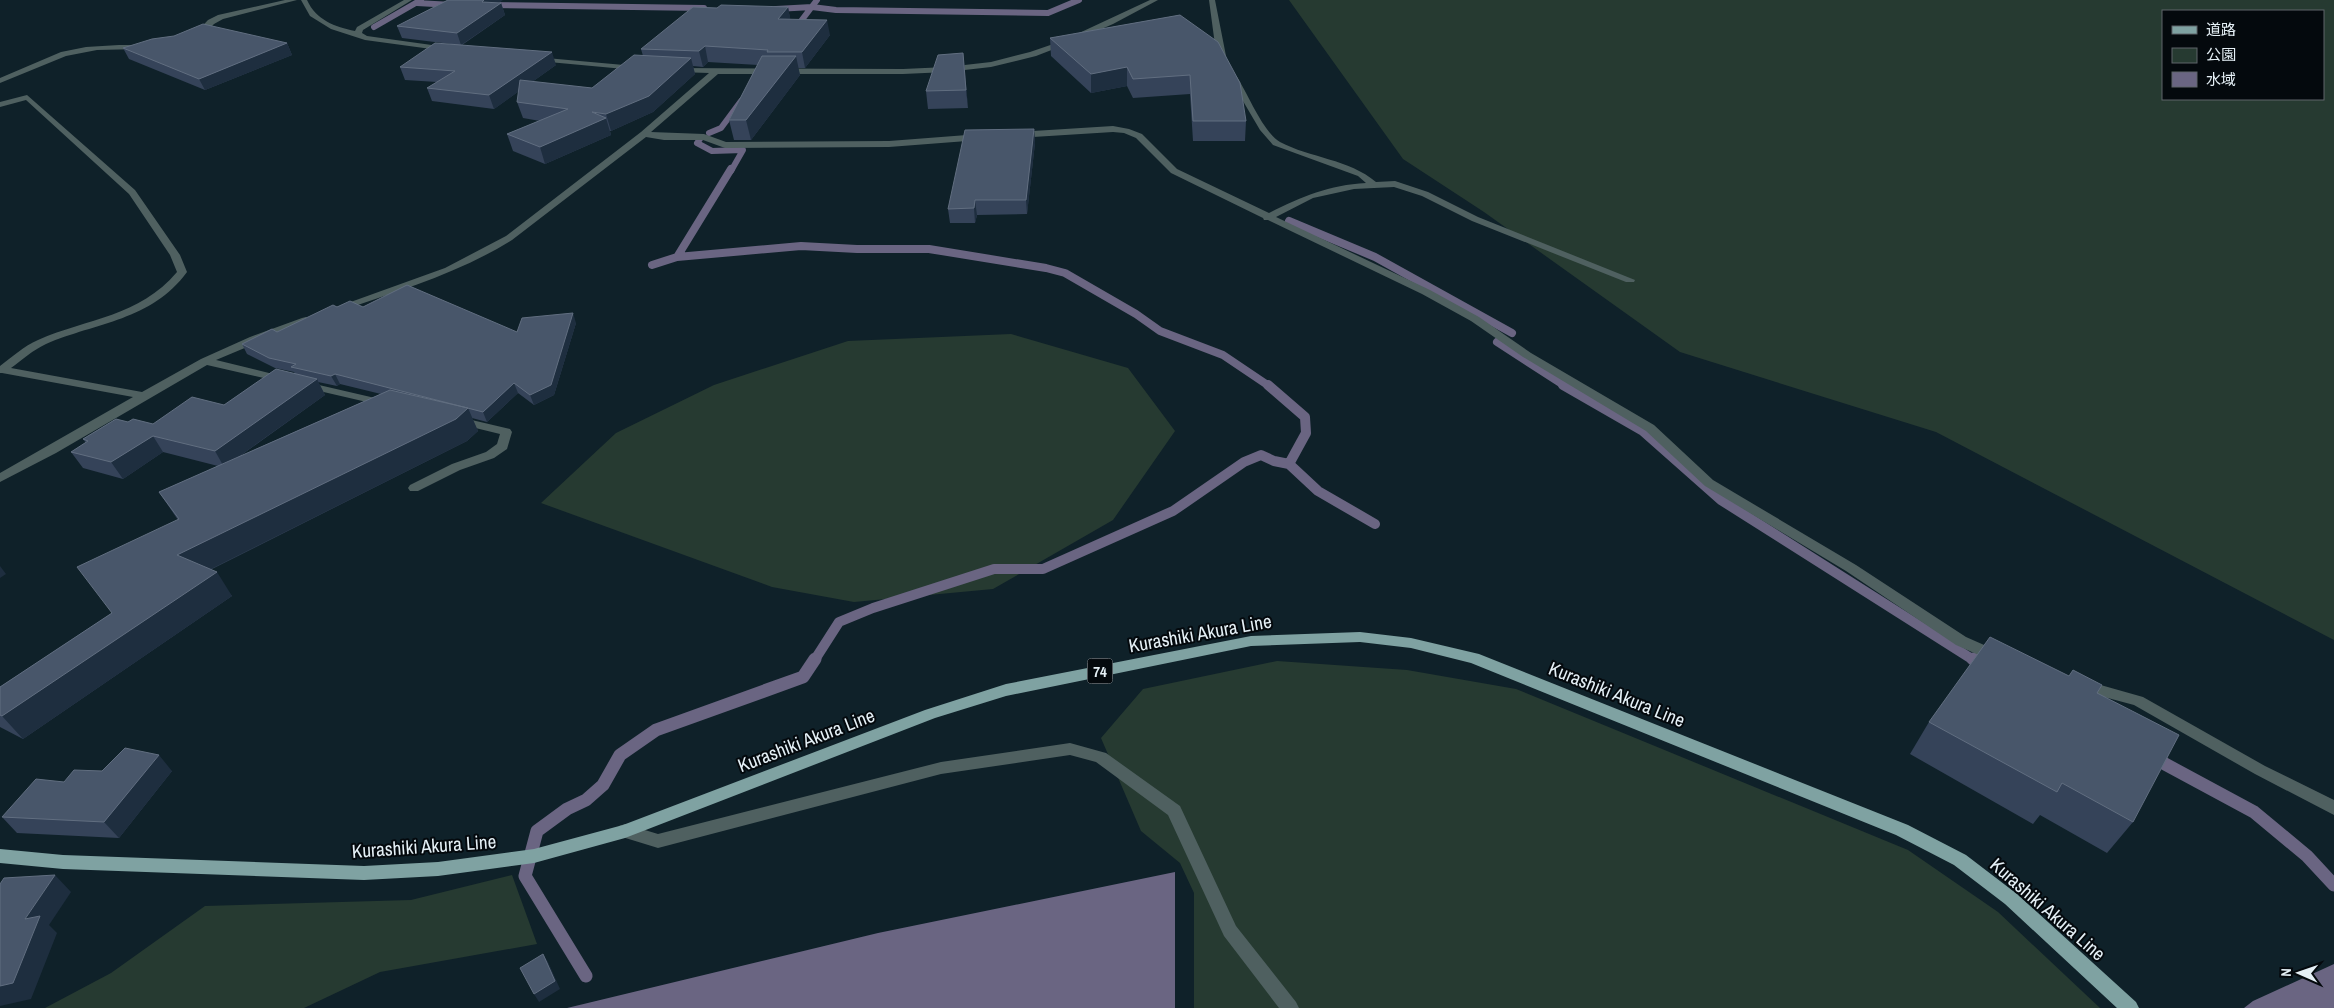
<svg xmlns="http://www.w3.org/2000/svg" width="2334" height="1008" font-family="'Archivo Narrow','Noto Sans JP',sans-serif">
<rect width="100%" height="100%" fill="#0f2129"/>
<path fill="#263a31" fill-rule="evenodd" d="M1289,0h1045v640l-398,-208 -256,-80 -196,-140 -81,-53zM2163,11h160v88h-160z
M1011,334l117,34 47,63 -62,89 -120,69 -139,13 -82,-15 -231,-84 75,-70 98,-48 134,-44z
M1277,661l130,9 109,19 392,161 90,62 102,96h-906v-115l-14,-30 -39,-32 -40,-93 42,-49z
M512,875l25,69 -157,28 -76,36h-259l66,-35 94,-67 206,-6z"/>
<path fill="#6a6582" d="M1175,872v136h-608l311,-75z
M2334,964v44h-90l9,-7z"/>
<g fill="none" stroke-linecap="round" stroke-linejoin="round">
<path stroke="#6a6582" stroke-width="6" d="M417,3l35,2
M489,5l215,3
M776,9l36,-2 24,3 212,3 31,-13
M374,27l47,-27
M795,29l22,-29
M709,133l12,-5 20,-27
M700,139l-3,4 15,8 31,-1 -12,21"/>
<path stroke="#6a6582" stroke-width="8" d="M1289,221l86,36 137,76
M677,257l124,-11 56,3h72l117,19 19,5 71,41 24,17 63,24 46,31
M652,265l25,-8 54,-88
M1497,342l68,44"/>
<path stroke="#6a6582" stroke-width="10" d="M1268,385l37,32 1,16 -17,31 29,27 57,33
M1563,385l80,46 78,69 254,161
M814,661l25,-39 34,-14 121,-39h49l130,-58 71,-49 17,-7 13,6 15,3"/>
<path stroke="#6a6582" stroke-width="13" d="M1973,659l13,6
M2154,755l11,9 89,48 53,44 27,29
M586,976l-61,-100 12,-45 30,-22 19,-9 17,-15 17,-30 36,-25 147,-53 12,-18"/>
<path fill="#4f6060" fill-rule="evenodd" d="M285,0h12l-74,19 -9,5 -14,14 -7,-2 15,-16 10,-5z
M301,0h6c9,20 28,27 48,31l2,-4 47,-27h8l-49,30 -1,3 5,3 79,11 4,2 -4,2 -81,-11 -34,-11 -21,-13z
M1150,0h8l-45,24 -46,20 -31,12 -45,11 -44,5 -44,2h-185l-67,58 53,2 22,8 163,-1 91,-7 4,3 -4,3 -91,7 -164,1 -22,-8h-39l-18,-3 -134,103c-53,33 -111,50 -169,70l-4,1 -5,-3 111,-40 61,-32 135,-104 68,-59 -31,-1h-3v-4l228,1 44,-2 44,-5 39,-10 32,-11z
M1209,0h6l12,61h-6l-6,-16z
M119,45h22l4,2 -4,2 -44,1 -31,6 -66,27v-5l61,-26 25,-5z
M535,57l100,9 4,2 -4,2 -97,-9h-3z
M1231,77h6c11,17 26,55 43,65 30,16 69,17 96,40l19,-1 33,11 50,25 157,63 -1,2h-8l-154,-61 -50,-25 -28,-9 -40,2 -41,9 -37,19 154,73 49,27 52,36 123,72 59,55 143,85 110,72 34,15 2,4 -2,4h-10l-34,-15 -110,-74 -141,-85 -59,-55 -123,-74 -52,-36 -49,-27 -154,-74h-4l-1,-2 -92,-45 -35,-35 -12,-5 -11,-1 -96,6 -4,-3 4,-3 96,-6 16,3 13,5 35,35 92,44c32,-16 60,-28 97,-30l-8,-7 -85,-31 -13,-15 -30,-51z
M27,95l108,95 45,65 7,17c-36,49 -90,50 -141,72 -13,6 -24,16 -35,24l131,24 59,-33 49,-22 52,-19 4,-1 5,3 -95,40 69,17 2,2 -2,2 -4,1 -74,-17 -151,88 -56,29v-9l133,-76 -131,-24h-2v-7c12,-9 24,-20 38,-26 50,-22 101,-23 139,-68l-7,-17 -41,-61 -103,-94 -26,7v-5z
M306,382l82,19 2,2 -6,3 -82,-19 -2,-2 2,-2z
M459,417l51,12 2,3 -5,17 -13,9 -34,12 -42,21h-8l-2,-3 2,-3 42,-21 34,-12 11,-8 3,-10 -45,-11 -2,-2z
M2083,680l60,17 122,69 69,34v15l-79,-41 -121,-69 -56,-15 -2,-4 2,-4z
M1070,743l36,10 74,53 56,120 60,76 3,6h-20l-55,-72 -56,-121 -72,-53 -26,-7 -129,19 -283,74 -39,-12 -2,-5 2,-5 6,-2 33,10 283,-72z"/>
<path fill="#7fa2a2" fill-rule="evenodd" d="M1360,632l51,6 68,16 429,171 58,30 51,39 119,108 3,6h-22l-112,-104 -51,-39 -58,-30 -425,-172 -60,-15 -51,-6 -109,4 -245,50 -71,22 -310,120 -91,25 -96,13 -74,4 -301,-11 -63,-6v-14l63,6 301,11 74,-4 96,-13 89,-24 302,-115 81,-26 245,-48z"/>
</g>
<path fill="#354359" fill-rule="evenodd" d="M499,3h2l4,12 -43,30 94,20 -24,17 60,6 51,-32 -2,-7 76,-41 71,-1 2,12 40,16 -25,33h-7l2,7 -49,65h-17l-5,-20 29,-55 -50,-3 -5,5 -10,-1 2,8 -42,38 -42,19h-1l1,4 -66,29 -32,-13 -6,-17 33,-13 -17,-3 -6,-16 2,-11 -25,18 -62,-8 -5,-13 10,-6 -32,-2 -5,-13 51,-23 -49,-6 -5,-12z
M1180,15l66,106 -1,20h-52l-3,-47 -57,4 -6,-12 -36,7 -40,-37 -1,-18z
M287,43l5,12 -87,35 -76,-31 -6,-11z
M963,53l5,55 -40,1 -2,-18z
M1034,129l1,14 -8,71 -50,1 -2,8h-25l-2,-14z
M337,307h26l154,25 59,-9 -22,72 -20,10 -16,-12 -31,29 -15,-4 6,13 -11,10 -257,129 22,26 -209,143 -23,-12v-40l112,-74 66,-93 -19,-28 59,-26 -55,-14 -40,27 -40,-11 -12,-16 15,-9 -3,-4 45,-17 25,2 71,-19 71,-31 -1,-2 -19,-4 -28,-14 -5,-10 35,-12zM318,382l19,4 3,-2 41,10 -141,62 85,-61z
M2097,693l36,129 -26,31 -67,-38 -7,9 -123,-70 19,-32z
M102,771h70l-53,67 -102,-5 -15,-16 62,-35z"/>
<path fill="#1e2e3f" d="M484,0h19l-12,9 10,-6 4,12 -44,30 -4,-12 25,-31z
M788,7l3,15 -13,-3z
M827,20l3,15 -25,33 -3,-16z
M287,43l5,12 -87,35 -6,-11z
M705,46l3,16 -5,5 -4,-16z
M552,52l4,13 -62,44 -5,-14z
M963,53l2,18 3,37 -2,-18z
M796,56l4,19 -49,65 -5,-20z
M691,58l4,16 -42,38 -42,19 -5,-17z
M1127,67v19l-36,7v-19z
M606,118l5,17 -66,29 -5,-17z
M1034,129l1,14 -8,71 -1,-14z
M975,200l2,15 -2,8 -1,-15z
M573,313l3,10 -22,72 -20,10 -4,-10z
M335,374l5,10 -3,2 -6,-10z
M317,379l8,16 -101,72 -9,-16z
M514,383l4,10 -31,29 -4,-10z
M468,408l10,23 -11,10 -274,137 -16,-23z
M153,436l10,16 -40,27 -12,-17z
M0,566l6,8 -6,4z
M217,572l15,24 -209,143 -21,-23z
M159,755l13,16 -53,67 -15,-16z
M55,875l16,17 -22,33 8,8 -26,66 -31,7v-20l25,-67z
M543,954l5,8 12,27 -21,13 -5,-8z"/>
<path fill="#48566a" stroke="#616e80" d="M448,0h36l-2,2 19,1 -44,30 -60,-7z
M721,5l67,2 -10,12 49,1 -25,32h-35l1,-2 -63,-4 -6,5 -58,-2 52,-42 24,1z
M1180,15l38,27 22,41 6,38h-53l-3,-46 -57,4 -6,-12 -36,7 -41,-36z
M203,24l84,19 -88,36 -76,-31 29,-9 22,-3z
M435,43l117,9 -63,43 -62,-7 28,-17 -55,-4z
M963,53l3,37 -40,1 12,-36z
M634,55l57,3 -42,38 -43,18 -14,-2 14,6 -66,29 -33,-13 61,-25 -51,-7 3,-22 72,8z
M762,56h34l-50,64h-17z
M1034,129l-8,71h-51l-1,8 -26,1 17,-79z
M407,285l110,47 5,-14 51,-5 -22,72 -21,10 -16,-12 -31,29 -148,-38 -4,2 -40,-9 5,-3 -27,-6 -27,-14 30,-15 5,3 56,-27 4,2 13,-6 13,6z
M276,369l41,10 -102,72 -62,-15 -42,26 -40,-10 17,-11 -5,-2 33,-20 12,3 5,-3 20,5 39,-27 32,8z
M390,390l78,18 -12,11 -279,136 40,17 -215,144 -2,-1v-28l112,-74 -35,-46 102,-48 -20,-27z
M1990,637l79,39 4,-6 29,15 -5,8 82,42 -46,87 -71,-39 -5,9 -128,-70z
M125,748l34,7 -55,67 -102,-5 34,-38 28,3 10,-12 28,1z
M55,875l-30,44 15,-3 -27,67 -13,3v-102l4,-6z
M543,954l12,27 -21,13 -14,-26z"/>
<g text-anchor="middle" dominant-baseline="central" stroke-width="4" stroke-linejoin="round" paint-order="stroke">
<rect fill="#04090d" stroke="#a2abb0" stroke-width="1" x="1087.5" y="658.5" width="25" height="25" rx="4"/>
<g font-size="15" font-weight="bold" fill="#e5f0f6">
<text x="1100" y="671">74</text>
</g>
<g font-size="19" fill="#e5f0f6" stroke="#04090d">
<text transform="translate(1200 633) rotate(-10)">Kurashiki Akura Line</text>
<text transform="translate(1617 694) rotate(22)">Kurashiki Akura Line</text>
<text transform="translate(806 740) rotate(-21)">Kurashiki Akura Line</text>
<text transform="translate(424 846) rotate(-4)">Kurashiki Akura Line</text>
<text transform="translate(2048 909) rotate(41)">Kurashiki Akura Line</text>
</g>
</g>
<rect x="2162" y="10" width="162" height="90" fill="#04090d" stroke="#5e656a"/>
<rect x="2172" y="26" width="25" height="8" fill="#7fa2a2" stroke="#5e656a"/>
<text x="2206" y="35" font-size="15" fill="#e5f0f6">道路</text>
<rect x="2172" y="48" width="25" height="15" fill="#263a31" stroke="#5e656a"/>
<text x="2206" y="60" font-size="15" fill="#e5f0f6">公園</text>
<rect x="2172" y="72" width="25" height="15" fill="#6a6582" stroke="#5e656a"/>
<text x="2206" y="85" font-size="15" fill="#e5f0f6">水域</text>
<g transform="translate(2299 973) rotate(272)" stroke="#04090d" stroke-width="4" paint-order="stroke">
<path d="M0-4L9 19L0 12L-9 19Z" fill="#e5f0f6"/>
<text y="-8" font-size="14" font-weight="bold" text-anchor="middle" fill="#e5f0f6">N</text>
</g>
</svg>
